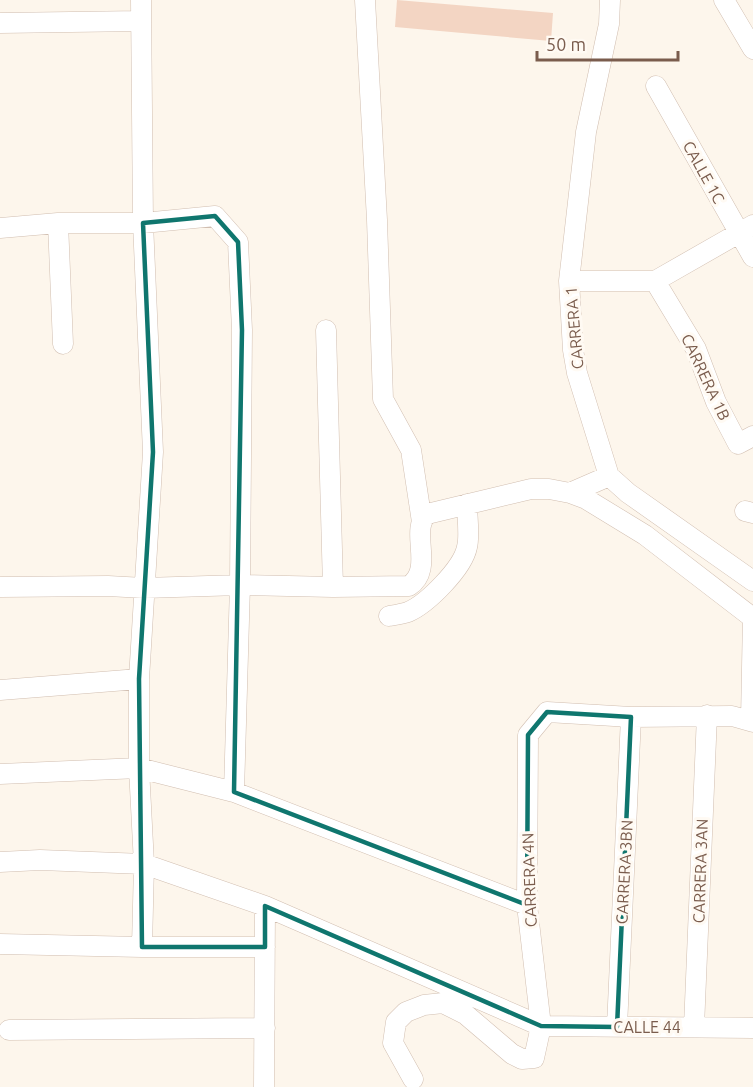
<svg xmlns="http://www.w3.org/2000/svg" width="753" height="1087" font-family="Ubuntu,sans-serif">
<rect width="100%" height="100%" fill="#fdf6ec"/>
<path fill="#f3d5c3" d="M397,0l156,13 -2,28 -156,-14z"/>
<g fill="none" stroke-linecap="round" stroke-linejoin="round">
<g stroke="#d1beb0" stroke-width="21">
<path id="minor" d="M141,0l2,223 10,229 -14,227v89l5,96 -2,83
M365,0l12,220 6,179 28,51 11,72
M610,0l-1,24 -23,108 -17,149 4,69 4,23 32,103 19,17 125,88
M724,0l29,49
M0,23l141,-2
M656,86l97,171
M58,223l5,121
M0,228l58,-5h85l72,-7 23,26 4,88 -2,255 -6,207
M569,281h86l98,-56
M655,281l41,68 20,53 22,42 15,-8
M326,330l7,257
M570,493l39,-17
M745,511l8,2
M0,587l108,-1 36,2 96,-3 93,2 76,-1c26,-17 0,-55 18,-72l104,-25h18l21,4 16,6 59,36 108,83
M389,616c6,-1 13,-2 19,-4 19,-8 55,-44 59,-65 3,-11 0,-31 0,-43
M0,690l139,-11
M751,720l2,-104
M0,774l139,-6 95,24 293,113
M0,862l40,-2 104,4 121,42 276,120 212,2
M0,944l142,3h123
M617,1027l14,-310
M694,1027l13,-312
M9,1030l256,-2
M413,1079l-20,-36 3,-21 10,-10 18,-7 19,-2 22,11 47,40 10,5 12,-1 7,-32 -14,-121 1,-170 19,-23 84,5 101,-1 21,6
M264,1087l1,-181"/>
</g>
<use href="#minor" stroke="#fff" stroke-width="20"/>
</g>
<path fill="none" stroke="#0f766e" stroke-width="4.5" stroke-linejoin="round" d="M215,216l23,26 4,88 -8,462 293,113 1,-170 19,-23 84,5 -14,310 -76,-1 -276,-120v41h-123l-3,-268 14,-227 -10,-229z"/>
<g text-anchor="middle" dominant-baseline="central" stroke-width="6" stroke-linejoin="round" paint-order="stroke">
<g font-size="16" fill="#7a5c4d" stroke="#fffaf3">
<text transform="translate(704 172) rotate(61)">CALLE 1C</text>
<text transform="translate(574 328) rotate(-95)">CARRERA 1</text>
<text transform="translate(706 377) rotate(65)">CARRERA 1B</text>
<text transform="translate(700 871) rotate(-88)">CARRERA 3AN</text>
<text transform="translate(624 872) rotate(-87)">CARRERA 3BN</text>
<text transform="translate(529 880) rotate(-92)">CARRERA 4N</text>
<text x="647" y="1027">CALLE 44</text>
</g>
</g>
<path d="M537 51v9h141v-9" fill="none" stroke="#7a5c4d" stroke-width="3"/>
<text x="546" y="51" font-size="18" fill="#7a5c4d" stroke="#fffaf3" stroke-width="4.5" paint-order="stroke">50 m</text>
</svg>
